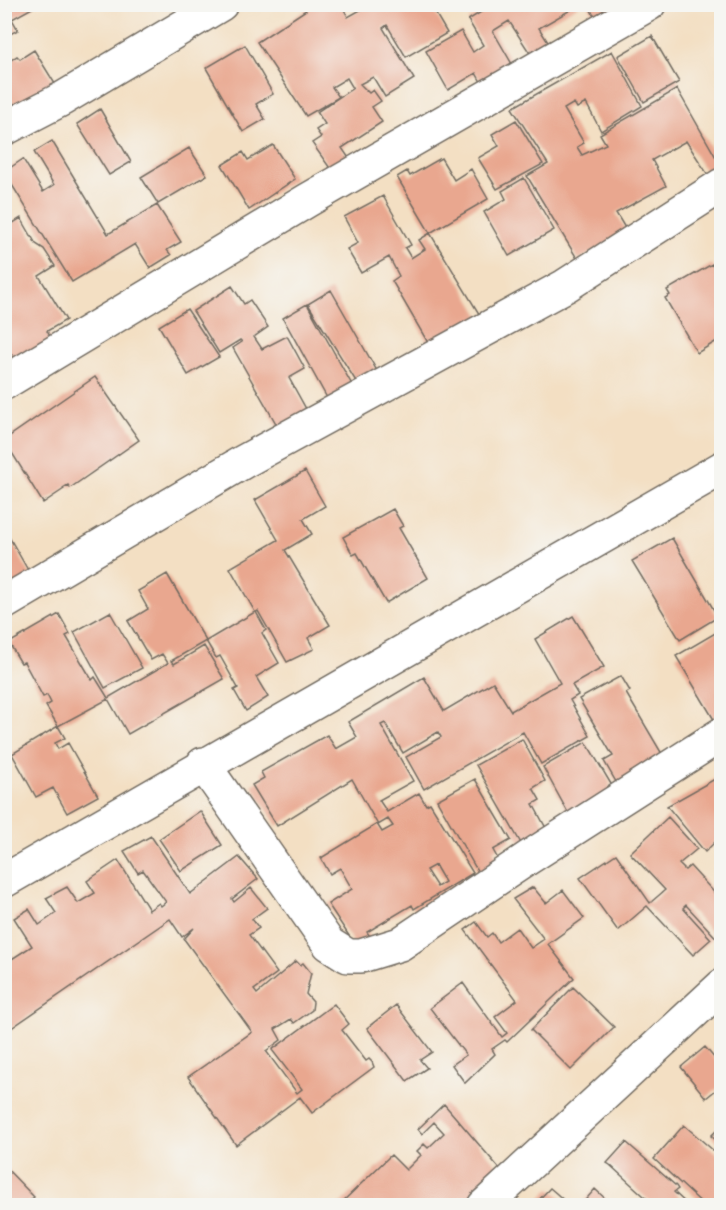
<svg xmlns="http://www.w3.org/2000/svg" width="726" height="1210" font-family="'IM FELL DW Pica',serif">
<rect width="100%" height="100%" fill="#f6f6f2"/>
<filter id="ink" filterUnits="userSpaceOnUse"><feTurbulence type="fractalNoise" baseFrequency=".0167" numOctaves="2"/><feDisplacementMap in="SourceGraphic" scale="12" xChannelSelector="R" yChannelSelector="G"/><feConvolveMatrix kernelMatrix="1 2 1 2 8 2 1 2 1" color-interpolation-filters="sRGB"/></filter>
<filter id="wash" filterUnits="userSpaceOnUse"><feTurbulence type="fractalNoise" baseFrequency=".008" numOctaves="4" result="noise"/><feDisplacementMap in="SourceGraphic" scale="24" xChannelSelector="R" yChannelSelector="G"/><feGaussianBlur stdDeviation="1.35" result="paint"/><feColorMatrix in="noise" values="0 0 0 0 0 0 0 0 0 0 0 0 0 0 0 0 0 1.4 0 .05"/><feComposite in="paint" operator="in"/></filter>
<g filter="url(#wash)">
<rect width="100%" height="100%" fill="#f3dfc3"/>
<g id="blocks">
<path fill="#e9a78f" fill-rule="evenodd" d="M4,4h28l2,3 -22,12 6,11 -14,7z
M302,4h39l7,13 23,-13h59l17,29 -41,24 -19,-32 -4,3 31,51 -29,18 -12,-20 -13,7 9,9 4,-3 8,11 -9,6 10,15 -40,26 13,19 -18,11 -25,-35 9,-6 -5,-7 9,-6 -8,-12 36,-24 -6,-10 -15,9 7,10 -33,19 -49,-74 49,-32z
M494,4h87l-42,24 12,19 -18,11 -24,-37 -16,10 23,40 -31,18 -9,-16 -28,17 -22,-39 35,-20 12,21 10,-7 -15,-25z
M588,4h44l-34,20z
M652,36l27,46 -35,20 -26,-46z
M245,45l28,49 -17,10 9,15 -22,13 -37,-64z
M34,50l23,37 -33,30 -20,-26v-26l13,-9 3,3z
M612,51l30,55 -41,25 -15,-28 -9,5 -3,-5 -10,6 20,34 -7,4 5,8 24,-11 -6,-10 77,-45 45,79v8l-10,5 -26,-40 -34,19 14,26 -50,27 12,20 -50,27 -51,-84 21,-12 -36,-56z
M100,109l31,53 -22,13 -32,-51z
M516,120l27,44 -46,25 -19,-31 21,-12 -7,-12z
M52,141l56,93 49,-29 24,37 -14,8 4,5 -21,13 -15,-24 -63,38 -68,-110 19,-13 20,33 11,-7 -20,-33z
M273,145l22,34 -46,31 -27,-45 21,-13 5,8z
M189,148l18,27 -49,29 -17,-27z
M441,158l13,22 17,-11 17,30 -58,34 -33,-56 10,-6 3,5z
M524,178l30,52 -45,26 -25,-44 22,-13 -4,-8z
M383,196l28,49 -6,3 6,10 14,-9 -6,-9 11,-7 51,84 -50,31 -39,-67 7,-5 -10,-19 -28,16 -14,-24 11,-6 -14,-26z
M21,218l15,26 8,5 11,17 -16,10 27,44 -19,11 8,14 -36,21 -7,-11 -8,4v-63l6,-3 -6,-9v-43l7,-4 -6,-9z
M712,264l10,17v57l-25,15 -32,-55 5,-3 -3,-5z
M232,286l12,18 6,-4 18,27 -14,10 8,12 25,-13 18,33 -16,9 22,40 -29,16 -49,-86 9,-6 -2,-2 -21,13 -26,-42z
M331,290l46,81 -20,12 -49,-79z
M307,304l49,88 -24,15 -49,-89z
M187,309l32,48 -31,18 -29,-49z
M95,377l44,63 -69,48 -2,-3 -5,3 1,1 -21,14 -39,-63z
M305,471l20,35 -22,13 9,15 -27,16 45,75 -22,13 6,11 -27,13 -29,-51 -2,1 10,18 -4,3 17,30 -23,14 12,20 -22,14 -12,-21 4,-2 -18,-32 -4,2 -10,-17 49,-29 -25,-44 48,-28 -23,-40z
M393,509l10,17 -4,2 29,50 -42,25 -29,-50 -4,2 -10,-18z
M4,528l29,51 -29,16z
M672,538l46,79 -38,23 -48,-79z
M167,574l39,67 -35,20 3,3 30,-18 20,33 -96,55 -20,-35 -50,27 -12,-20 5,-3 -4,-8 -4,2 -19,-35 -3,1 -12,-20 50,-29 11,20 -4,2 26,44 3,-3 13,21 60,-35 -6,-9 -11,6 -23,-39 20,-12 -10,-18z
M110,612l32,56 -37,20 -31,-56z
M573,616l31,51 -32,18 6,10 -8,5 20,36 -49,28 -18,-32 -99,57 -18,-32 35,-20 -3,-5 -35,21 -18,-30 -4,2 32,56 -34,19 8,12 32,-19 7,12 4,-2 43,70 -59,36 -2,-4 -45,27 4,6 -16,7 -27,-41 24,-15 -12,-21 -10,6 -9,-16 56,-34 5,8 11,-6 -5,-7 -10,6 -26,-46 -75,47 -25,-41 12,-7 -3,-6 66,-37 9,14 21,-12 -9,-15 76,-45 20,34 49,-29 18,29 49,-28 -25,-44zM435,865l10,17 -8,5 -11,-17z
M722,629v98l-3,1 -43,-72z
M621,676l9,15 -4,2 39,66 -46,28 -15,-26 9,-5 -34,-57z
M58,726l7,12 -10,5 3,6 10,-6 30,53 -31,17 -14,-25 -17,9 -24,-43z
M522,739l23,42 -12,7 7,12 -7,4 14,26 -25,15 -46,-80z
M586,742l25,42 -2,1 3,7 -41,26 -28,-51z
M722,775v60l-17,17 -38,-46z
M475,779l36,61 -18,10 6,11 -21,11 -41,-72z
M200,811l22,34 -41,26 -22,-32z
M668,817l29,32 -18,15 6,6 5,-4 32,35v43l-36,-39 -3,3 28,31 -18,16 -46,-49 -29,25 -38,-53 36,-24 34,49 15,-13 -35,-37z
M151,836l39,58 49,-37 19,22 -26,20 2,3 17,-14 16,20 -15,11 7,9 -10,7 28,38 -23,17 3,4 39,-33 4,4 3,-2 8,10 -5,21 7,8 -1,8 -18,13 -3,-4 -16,10 6,11 -15,11 31,42 5,-4 -30,-39 62,-46 15,20 -7,6 24,31 3,-2 3,3 2,5 -62,46 -12,-16 -64,48 -48,-68 64,-45 -68,-93 10,-11 -12,9 -12,-18 -160,110 -6,-10v-55l28,-18 -18,-28 15,-9 10,16 17,-12 -10,-15 21,-11 11,16 17,-10 -8,-12 31,-21 31,50 10,-7 2,3 5,-4 -23,-32 -5,3 -14,-22z
M533,887l13,16 17,-13 21,28 -36,26 26,34 -67,64 -2,-2 -13,9 3,5 -30,29 -13,-18 14,-10 -36,-47 33,-25 39,54 5,-4 -12,-16 22,-17 -52,-70 11,-8 11,15 5,-4 6,9 19,-14 14,20 13,-9 -31,-40z
M573,987l41,40 -43,43 -40,-40z
M396,1005l36,47 -12,8 7,8 -20,13 -40,-53z
M705,1047l17,20v18l-16,13 -25,-31z
M444,1104l62,72 -31,30h-137l53,-51 15,15 15,-15 -4,-4 7,-7 4,4 16,-15 -10,-11 -12,12 -4,-5z
M684,1125l38,33v37l-10,11h-7l-51,-47z
M722,1125v20l-11,-9z
M626,1142l50,44 2,3 -4,3 15,14h-34l-45,-41 -3,-2z
M4,1166l30,31 -9,9h-21z
M550,1188l7,6 13,12h-37z
M595,1189l18,17h-33z"/>
</g>
</g>
<g filter="url(#ink)">
<use href="#blocks" fill-opacity="0" stroke="#716a60" stroke-width="1.5"/>
<g fill="none" stroke-linecap="round" stroke-linejoin="round">
<g stroke="#716a60" stroke-width="36">
<path id="minor" d="M4,129l58,-30 159,-95
M4,383l304,-183 341,-196
M4,603l239,-141 322,-176 157,-101
M203,764l126,180 19,12h13l39,-12 128,-86 194,-124
M4,881l718,-413
M484,1206l238,-220"/>
</g>
<use href="#minor" stroke="#fff" stroke-width="33"/>
</g>
</g>
<rect width="726" height="1210" fill="none" stroke="#f6f6f2" stroke-width="24"/>
</svg>
